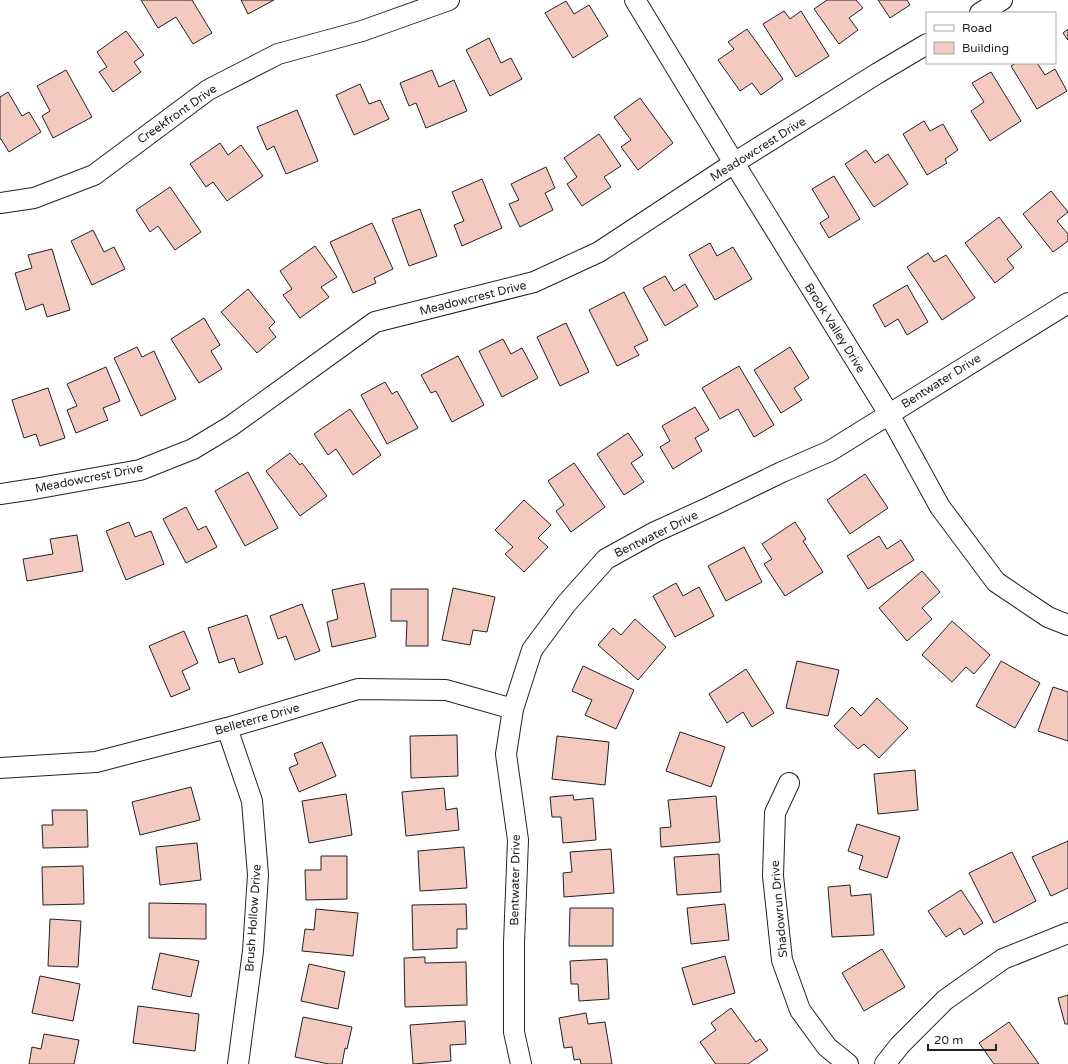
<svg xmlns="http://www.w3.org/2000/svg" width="1068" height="1064" font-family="'Varela Round',sans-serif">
<rect width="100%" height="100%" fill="#fff"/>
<path fill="#f3c9c0" stroke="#222" d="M141,0h51l20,33 -19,11 -17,-27 -18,11z
M241,0h33l-26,14z
M827,0h29l7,8 -14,10 9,12 -19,14 -25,-35z
M878,0h29l3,5 -20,13z
M566,1l8,13 15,-9 19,31 -35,22 -28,-45z
M784,11l6,8 11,-8 28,45 -33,21 -33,-53z
M747,29l36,50 -22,16 -9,-12 -12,8 -22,-31 16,-11 -6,-7z
M1068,29v11l-5,-7z
M126,31l18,24 -10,7 7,10 -28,20 -14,-20 8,-5 -10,-15z
M489,38l12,25 10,-5 11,21 -32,17 -24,-46z
M1016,63h21l8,12 10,-6 12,22 -30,18 -26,-43z
M66,70l26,47 -39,21 -11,-22 8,-5 -13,-25z
M432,70l7,17 15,-7 13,31 -41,17 -10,-25 -7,3 -9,-23z
M991,72l30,49 -31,20 -19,-30 13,-9 -12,-19z
M360,84l9,20 11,-4 9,19 -35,16 -18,-40z
M8,92l14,24 7,-4 12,20 -32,20 -8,-13h-1v-42z
M640,98l33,45 -35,27 -17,-23 10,-7 -17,-23z
M297,110l21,51 -32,13 -12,-28 -7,4 -10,-23z
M924,121l6,10 13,-7 15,26 -13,9 2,4 -20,12 -24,-41z
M599,134l22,32 -17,11 7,10 -29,19 -15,-22 10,-7 -13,-19z
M220,143l8,12 13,-10 22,31 -36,25 -14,-19 -7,5 -16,-23z
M866,150l9,13 13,-9 20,30 -34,23 -29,-43z
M546,167l9,21 -10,5 8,17 -33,17 -11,-23 10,-4 -8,-16z
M834,176l26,43 -31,19 -9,-15 9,-6 -17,-28z
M482,179l20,49 -40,18 -8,-21 10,-4 -12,-29z
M170,187l31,45 -26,18 -17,-24 -8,6 -14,-22z
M1051,191l17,21 -11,9 11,13v7l-15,11 -30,-38z
M420,209l17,47 -28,10 -17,-47z
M999,217l23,30 -15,12 7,9 -19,15 -30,-40z
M372,223l21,46 -19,9 2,5 -23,10 -23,-51z
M93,230l11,22 10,-5 11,22 -33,16 -21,-44z
M710,243l7,13 16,-9 19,32 -37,21 -26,-45z
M315,246l22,31 -16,10 8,10 -29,21 -17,-23 9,-6 -12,-18z
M52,249l18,61 -23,7 -4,-13 -17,6 -11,-37 17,-5 -4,-13z
M928,253l6,9 12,-7 29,43 -33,22 -35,-53z
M665,276l9,15 11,-7 13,22 -33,20 -22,-38z
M907,285l21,37 -21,13 -9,-16 -13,8 -12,-22z
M248,289l27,33 -6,6 7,9 -19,16 -36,-41z
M624,292l24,48 -14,7 5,8 -22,11 -28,-56z
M204,318l16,27 -9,6 11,18 -23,14 -28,-44z
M566,323l23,49 -29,14 -23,-49z
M503,339l8,15 11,-6 16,30 -36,19 -23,-46z
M137,347l5,10 12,-6 22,48 -35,17 -27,-58z
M790,347l19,31 -15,10 8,12 -21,13 -27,-43z
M458,356l26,49 -32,17 -16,-31 -5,2 -10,-18z
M739,366l35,59 -20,12 -16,-28 -18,10 -18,-31z
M106,367l14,34 -17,7 5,12 -32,13 -9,-23 10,-4 -10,-22z
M385,382l7,12 5,-3 21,37 -31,16 -26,-49z
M48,388l17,50 -25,8 -4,-12 -12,4 -12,-38z
M695,407l14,23 -14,8 7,13 -29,18 -13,-22 10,-6 -8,-15z
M350,409l31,46 -28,20 -17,-26 -8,6 -14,-21z
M628,433l15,22 -12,8 13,19 -20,13 -27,-41z
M290,453l10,12 2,-2 25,33 -27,20 -34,-45z
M574,463l31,44 -34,25 -15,-21 8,-6 -16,-24z
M248,472l30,56 -33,18 -30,-55z
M865,474l23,34 -38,26 -23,-34z
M524,500l27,25 -13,13 10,9 -24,25 -19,-18 8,-7 -18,-17z
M186,507l12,23 8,-4 11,21 -31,16 -23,-44z
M129,522l6,15 16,-6 13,33 -38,16 -20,-49z
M795,522l11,17 -3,2 20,31 -38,24 -21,-32 8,-5 -10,-15z
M77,535l6,36 -56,10 -4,-22 30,-5 -3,-15z
M879,536l8,13 14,-9 13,20 -46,29 -21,-33z
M744,547l18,35 -36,19 -18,-35z
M922,571l18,21 -18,16 10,11 -25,22 -28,-33z
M364,583l12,54 -44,10 -5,-25 11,-3 -6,-29z
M676,583l7,13 16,-9 15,29 -39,21 -22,-41z
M453,588l42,9 -8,35 -14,-2 -3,15 -28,-5z
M391,589h37v57h-22l1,-25h-16z
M302,604l18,47 -25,9 -9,-24 -8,3 -8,-23z
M247,615l16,49 -24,9 -5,-15 -15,5 -11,-35z
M635,619l31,28 -28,33 -40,-35 15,-17 8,7z
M952,621l38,34 -16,19 -8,-7 -14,15 -30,-27z
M184,631l14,32 -16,8 8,18 -19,8 -22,-51z
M797,661l42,9 -11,46 -42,-8z
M1001,661l39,22 -25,45 -39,-22z
M583,666l51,24 -18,39 -31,-14 7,-15 -20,-9z
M746,669l28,44 -22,14 -9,-15 -16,11 -18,-29z
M1053,687l15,5v49l-30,-10z
M877,698l31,30 -29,30 -15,-14 -6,5 -24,-23 18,-19 9,9z
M680,732l45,15 -14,40 -45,-16z
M457,735l1,41 -47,2 -1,-42z
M557,736l52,6 -4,43 -53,-6z
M322,742l14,34 -37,16 -10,-24 9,-4 -4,-10z
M915,770l3,40 -40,4 -4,-40z
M191,787l9,33 -60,15 -8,-33z
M444,788l2,22 11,-2 2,22 -53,6 -4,-44z
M346,794l6,41 -43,8 -7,-42z
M573,795l1,5 19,-2 3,42 -33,3 -2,-26h-9l-2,-20z
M716,796l4,46 -59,5 -1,-19 11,-1 -3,-27z
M52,810h35l1,37 -45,1 -1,-23h11z
M857,824l43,13 -13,41 -28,-9 4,-13 -15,-5z
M1068,841v47l-17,8 -19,-39z
M197,843l4,37 -41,5 -4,-38z
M464,847l3,41 -47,3 -2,-40z
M611,849l3,44 -50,4 -1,-24 9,-1 -2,-20z
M1012,852l24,49 -42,22 -25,-50z
M719,854l2,38 -44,3 -3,-38z
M321,856h26v43l-41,1 -1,-30h16z
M83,866l1,38 -41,1 -1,-38z
M850,885l1,11 20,-2 3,41 -42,2 -4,-50z
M961,890l22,33 -19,12 -4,-7 -14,9 -18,-26z
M149,903l57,1v35l-57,-1z
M466,904l1,25h-10v19l-44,2 -1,-45z
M725,904l4,36 -38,4 -4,-36z
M570,908h43v38h-44z
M316,909l42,4 -5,43 -51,-5 3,-22 9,1z
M50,919l31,2 -3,46 -30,-1z
M882,949l23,38 -41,24 -22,-38z
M160,953l39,8 -8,36 -39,-8z
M725,956l10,37 -42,12 -11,-37z
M425,957v6l41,-1 1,43 -62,2 -1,-49z
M607,959l2,40 -30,2 -1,-17h-7l-1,-23z
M309,964l36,8 -7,37 -37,-8z
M40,976l40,8 -7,37 -41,-8z
M1068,995v29h-3l-7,-26z
M138,1006l61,8 -4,37 -62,-8z
M731,1008l25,34 4,-3 8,11 -20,14h-33v-1l-15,-21 16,-12 -5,-7z
M586,1013l2,11 17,-2 7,42h-31l-1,-5 -6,1 -2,-13 -8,1 -5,-30z
M303,1017l49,10 -5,22 -2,-1 -3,16h-13l-34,-7z
M465,1021l1,23 -16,1 1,16 -38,3 -3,-39z
M1009,1022l30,42h-45l-15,-21z
M44,1034l35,6 -5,24h-45l3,-17 9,2z"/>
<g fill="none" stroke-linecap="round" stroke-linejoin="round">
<g stroke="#222" stroke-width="22">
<path id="street" d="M635,0l99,163 155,251 51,93 56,75 52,35 20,8
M980,13l22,-13
M0,203l34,-5 60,-23 114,-85 70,-36 84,-23 87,-31
M0,494l34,-5 106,-19 53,-21 38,-23 144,-104 159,-40 65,-30 135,-89 144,-90 49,-29
M227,728l25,73 6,74 -5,76 -15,113
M0,768l96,-6 131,-34 131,-39 88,1 67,19
M789,783l-14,30 -2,63 9,84 18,50 27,37 21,17
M521,1064l-7,-32v-89l4,-103 -12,-86 7,-45 19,-59 34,-46 40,-45 49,-27 57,-26 70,-34 48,-21 238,-148
M885,1064l15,-19 45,-45 58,-41 65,-26"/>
</g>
<use href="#street" stroke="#fff" stroke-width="20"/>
</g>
<g text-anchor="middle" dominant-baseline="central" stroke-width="3" stroke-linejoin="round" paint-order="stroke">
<g font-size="12" fill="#222" stroke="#fff">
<text transform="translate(177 114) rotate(-35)">Creekfront Drive</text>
<text transform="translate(758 149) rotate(-32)">Meadowcrest Drive</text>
<text transform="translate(473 298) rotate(-14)">Meadowcrest Drive</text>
<text transform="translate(835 328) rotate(58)">Brook Valley Drive</text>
<text transform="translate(941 381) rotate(-32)">Bentwater Drive</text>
<text transform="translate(89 478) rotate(-11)">Meadowcrest Drive</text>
<text transform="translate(656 534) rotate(-26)">Bentwater Drive</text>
<text transform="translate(257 719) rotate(-16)">Belleterre Drive</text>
<text transform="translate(515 880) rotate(-89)">Bentwater Drive</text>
<text transform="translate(779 909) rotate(-95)">Shadowrun Drive</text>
<text transform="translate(253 918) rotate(-86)">Brush Hollow Drive</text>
</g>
</g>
<rect x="926" y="12" width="130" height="52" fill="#ffffff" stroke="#a7a7a7"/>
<rect x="934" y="25" width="20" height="6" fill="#ffffff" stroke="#a7a7a7"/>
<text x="962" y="32" font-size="12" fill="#222222">Road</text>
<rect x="934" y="42" width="20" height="12" fill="#f3c9c0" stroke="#a7a7a7"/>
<text x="962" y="52" font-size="12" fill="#222222">Building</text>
<path d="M928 1044v6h68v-6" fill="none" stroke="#222222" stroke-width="2"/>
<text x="934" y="1044" font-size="12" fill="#222222" stroke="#ffffff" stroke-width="3" paint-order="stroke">20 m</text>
</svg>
